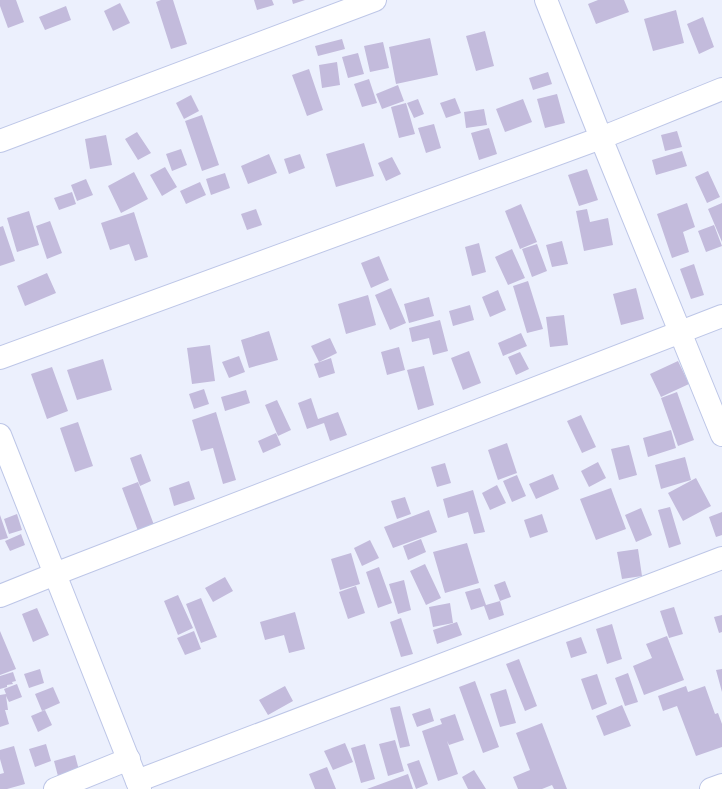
<svg xmlns="http://www.w3.org/2000/svg" width="722" height="789" font-family="Barlow,sans-serif">
<rect width="100%" height="100%" fill="#ecf0fd"/>
<path fill="#c3bbdc" d="M0,0h16l8,22 -16,6 -8,-22z
M161,0h12l14,44 -16,5 -15,-47z
M254,0h18l2,5 -17,5z
M292,0h13l-12,4z
M598,0h26l5,12 -33,12 -8,-20z
M120,3l10,20 -17,8 -9,-20z
M66,6l5,14 -26,10 -6,-13z
M676,10l8,33 -31,8 -9,-32z
M703,17l11,30 -15,7 -12,-30z
M485,31l9,35 -18,5 -10,-35z
M430,38l8,37 -42,9 -7,-37z
M342,39l3,10 -27,7 -3,-10z
M383,42l6,26 -19,4 -6,-26z
M358,53l6,21 -16,4 -6,-21z
M337,62l3,23 -18,3 -3,-23z
M309,69l14,41 -16,6 -15,-41z
M548,72l4,12 -19,6 -4,-12z
M369,79l8,24 -15,4 -8,-23z
M398,85l6,16 -22,8 -6,-15z
M557,94l8,29 -20,5 -8,-29z
M191,95l8,16 -15,8 -8,-16z
M455,98l6,15 -15,5 -6,-15z
M418,99l6,15 -10,4 -7,-15z
M523,99l9,23 -27,10 -9,-23z
M406,103l9,31 -16,4 -8,-31z
M484,109l3,16 -21,3 -2,-16z
M202,115l17,50 -17,6 -17,-50z
M434,124l7,24 -15,5 -8,-25z
M489,128l8,26 -18,6 -8,-27z
M677,131l5,16 -17,4 -4,-16z
M137,132l14,21 -13,7 -13,-21z
M106,135l6,30 -22,4 -5,-30z
M364,143l10,33 -38,11 -10,-33z
M181,149l6,16 -15,6 -6,-17z
M682,151l5,15 -31,9 -4,-15z
M269,154l8,19 -29,11 -7,-18z
M300,154l5,14 -16,6 -5,-15z
M392,157l9,17 -15,7 -8,-18z
M165,167l12,20 -15,9 -12,-21z
M587,169l11,31 -19,6 -11,-31z
M708,171l12,26 -13,6 -12,-26z
M134,172l14,27 -27,14 -13,-27z
M225,173l5,15 -19,7 -5,-16z
M86,179l7,16 -16,6 -6,-16z
M200,182l6,13 -20,9 -6,-13z
M72,192l4,12 -17,6 -5,-12z
M687,203l8,24 -12,5 6,20 -17,6 -15,-44z
M722,203v39l-14,-33z
M521,204l16,38 -17,7 -15,-38z
M256,209l6,16 -15,5 -6,-16z
M587,209l3,13 18,-4 5,27 -29,6 -8,-40z
M29,211l10,34 -22,7 -10,-34z
M134,212l14,45 -13,4 -6,-17 -19,6 -9,-27z
M50,221l12,32 -15,6 -11,-33z
M714,225l8,21 -16,6 -8,-21z
M3,226l12,35 -15,5v-39z
M562,241l6,23 -16,3 -6,-22z
M479,243l7,29 -14,4 -7,-29z
M537,244l10,27 -15,6 -10,-28z
M512,249l13,29 -17,7 -13,-28z
M379,256l10,24 -18,8 -10,-25z
M694,264l10,31 -13,4 -11,-30z
M47,273l9,20 -31,13 -8,-20z
M528,281l15,48 -16,4 -14,-47z
M391,288l15,35 -16,7 -15,-35z
M636,288l8,31 -23,6 -8,-31z
M498,290l8,20 -16,7 -8,-20z
M368,295l8,30 -30,9 -8,-30z
M429,297l5,19 -25,7 -5,-19z
M470,305l4,15 -21,6 -4,-15z
M564,315l4,30 -18,2 -4,-30z
M440,320l8,31 -15,4 -4,-17 -17,4 -3,-14z
M269,331l9,29 -29,8 -8,-28z
M521,333l6,13 -24,10 -5,-13z
M330,338l7,15 -18,9 -8,-16z
M210,345l5,36 -23,3 -5,-36z
M399,347l6,23 -18,5 -6,-23z
M469,351l12,32 -18,7 -12,-32z
M520,352l9,17 -13,6 -8,-18z
M239,356l6,16 -16,6 -7,-16z
M331,358l4,15 -16,5 -5,-14z
M103,359l9,31 -35,10 -10,-30z
M678,361l11,23 -28,13 -11,-23z
M424,366l10,39 -16,5 -11,-40z
M52,367l16,44 -21,8 -16,-45z
M204,389l5,15 -15,5 -5,-15z
M246,390l4,13 -25,8 -4,-14z
M677,392l17,48 -16,6 -17,-48z
M311,398l7,21 20,-7 9,23 -17,6 -6,-18 -17,6 -9,-26z
M277,400l14,30 -13,6 -13,-31z
M216,412l20,68 -13,4 -10,-36 -12,3 -9,-31z
M581,415l15,32 -14,6 -15,-32z
M78,422l15,44 -18,6 -15,-44z
M671,430l5,18 -28,9 -5,-19z
M276,433l5,12 -18,8 -5,-12z
M507,443l10,30 -19,7 -10,-30z
M629,445l8,30 -18,5 -8,-31z
M141,454l10,27 -11,5 -10,-28z
M685,457l6,23 -30,9 -6,-24z
M598,462l8,16 -17,9 -8,-16z
M445,463l6,20 -14,4 -6,-20z
M553,474l6,15 -23,10 -7,-15z
M517,475l9,21 -14,6 -9,-21z
M696,478l15,28 -28,15 -15,-28z
M189,481l6,18 -21,7 -5,-18z
M138,482l16,43 -16,6 -16,-43z
M497,485l9,18 -16,7 -8,-17z
M611,488l15,41 -30,11 -16,-41z
M473,490l12,42 -11,2 -6,-22 -20,6 -5,-19z
M405,497l6,17 -14,5 -6,-18z
M670,507l11,37 -12,4 -11,-38z
M641,508l11,27 -16,7 -11,-27z
M429,510l8,22 -44,16 -9,-21z
M722,512v23l-6,2 -7,-20z
M17,514l5,16 -13,4 -5,-15z
M542,514l6,18 -18,6 -6,-18z
M0,515l8,23 -8,2z
M21,534l4,11 -15,6 -5,-10z
M421,539l5,13 -18,8 -5,-14z
M370,540l9,18 -17,8 -8,-18z
M467,543l12,40 -34,10 -12,-41z
M638,549l4,27 -20,3 -5,-27z
M351,553l9,31 -20,6 -9,-31z
M425,564l16,34 -15,7 -16,-34z
M379,567l13,36 -14,5 -12,-36z
M225,577l8,14 -20,11 -8,-14z
M404,580l7,30 -13,4 -9,-30z
M505,581l6,16 -11,4 -6,-16z
M356,586l9,27 -17,6 -9,-27z
M480,588l6,17 14,-4 4,14 -15,5 -5,-14 -13,4 -6,-18z
M178,595l15,33 -15,7 -14,-34z
M201,598l16,39 -16,6 -15,-39z
M450,603l3,20 -20,4 -4,-20z
M674,607l9,27 -14,4 -9,-27z
M37,608l12,27 -16,7 -11,-28z
M295,612l10,37 -16,4 -5,-18 -19,5 -5,-18z
M722,615v17l-3,1 -5,-16z
M401,618l12,36 -12,3 -11,-35z
M457,622l5,13 -25,9 -4,-14z
M612,624l10,35 -15,5 -11,-35z
M0,631l16,38 -16,6z
M194,631l7,18 -16,6 -8,-17z
M667,636l17,44 -40,15 -11,-29 19,-8 -6,-14z
M581,637l6,16 -16,5 -5,-16z
M519,659l18,47 -12,5 -19,-47z
M40,669l4,14 -15,5 -5,-14z
M722,669v23l-6,-22z
M13,672l3,9 -4,1 1,2 -6,1v2l-7,2v-13z
M628,673l10,29 -13,4 -10,-28z
M597,674l10,30 -15,6 -11,-31z
M475,681l24,66 -16,6 -24,-66z
M17,684l5,13 -13,5 -3,-6 2,14h-3l4,14 -9,3v-32l6,-1 -2,-5z
M285,686l8,15 -25,14 -9,-15z
M686,686l2,6 17,-6 10,28 3,-1 4,11v23l-26,9 -19,-50 -14,5 -5,-15z
M53,687l7,16 -18,8 -7,-17z
M506,689l10,34 -16,4 -10,-33z
M622,705l9,21 -27,10 -8,-20z
M400,706l10,40 -10,2 -10,-40z
M430,708l4,13 -17,6 -5,-13z
M45,710l7,15 -14,7 -7,-16z
M455,714l9,26 -15,5 -2,-4 11,33 -20,7 -16,-50 20,-7 -2,-5z
M542,723l25,66h-13l-2,-4 -10,4h-24l-5,-12 17,-7 -14,-37z
M395,740l9,31 -16,5 -9,-32z
M345,743l8,19 -20,8 -9,-19z
M46,744l5,17 -16,6 -6,-18z
M365,744l10,35 -14,4 -10,-35z
M14,746l11,38 -18,5h-7v-15l4,-1 -4,-14v-9z
M75,755l5,19 -21,6 -5,-19z
M419,760l9,24 -12,5 -9,-25z
M327,767l9,22h-21l-6,-15z
M474,770l12,19h-18l-6,-12z
M408,774l5,15h-46z"/>
<g fill="none" stroke-linecap="round" stroke-linejoin="round">
<g stroke="#bdc6e7" stroke-width="24">
<path id="street" d="M546,0l55,138 121,297
M0,141l375,-141
M0,358l601,-220 121,-49
M0,596l55,-22 667,-258
M137,781l585,-223
M55,789l74,-30
M711,789l11,-4"/>
</g>
<g stroke="#bdc6e7" stroke-width="24">
<path id="secondary" d="M0,435l140,354"/>
</g>
<use href="#street" stroke="#fff" stroke-width="22"/>
<use href="#secondary" stroke="#fff" stroke-width="22"/>
</g>
</svg>
